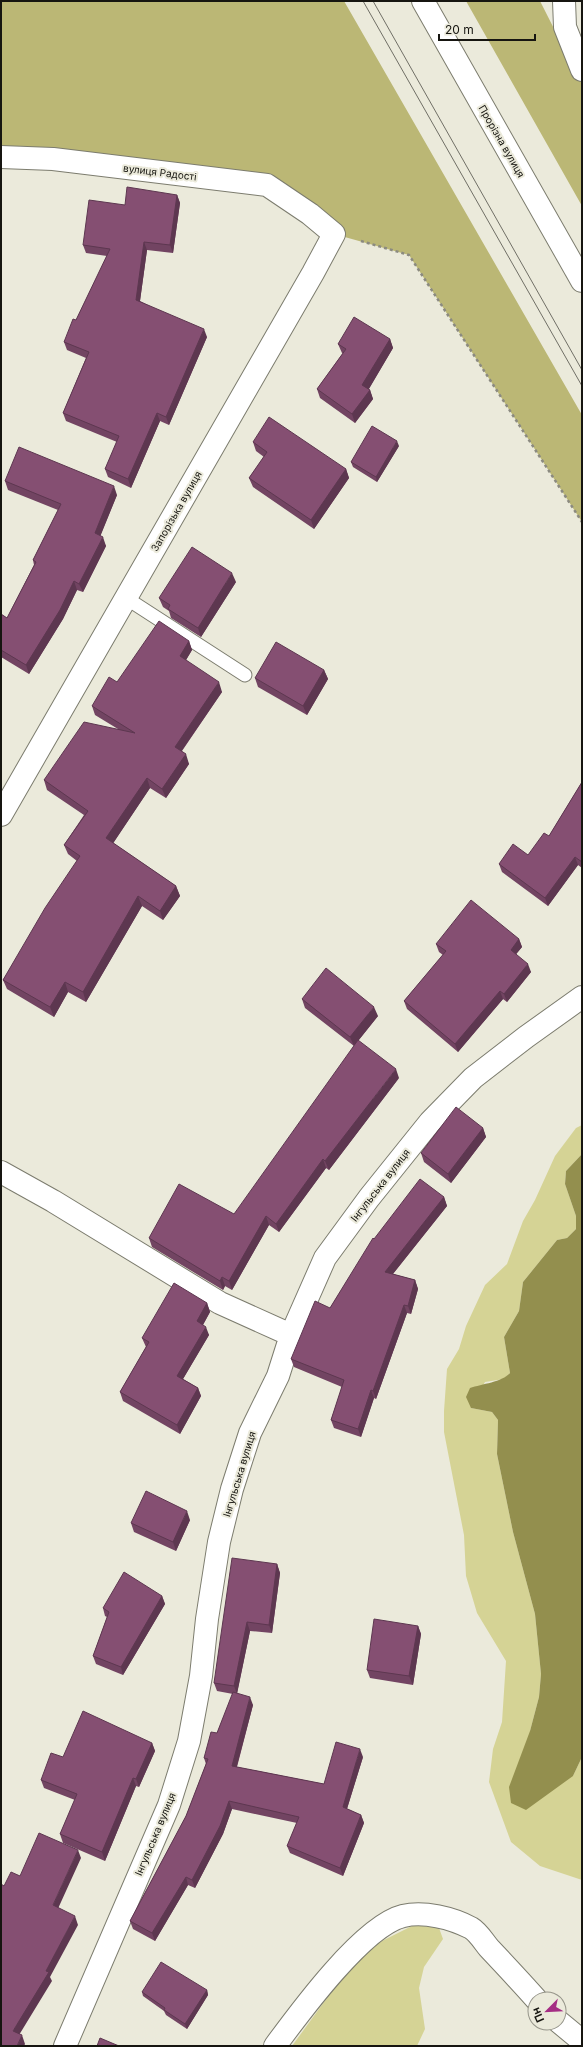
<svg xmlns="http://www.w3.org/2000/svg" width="583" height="2047" font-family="Inter,sans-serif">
<rect width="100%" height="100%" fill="#ebeadb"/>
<path fill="#d5d395" d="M582,1125v29l-16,17 -1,13 11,32v13l-9,9 -10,2 -34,42 -4,29 -15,26 6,36 -6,6 -19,3 -14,26 21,4 6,8 -1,34 16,78 22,82 6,60 -2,23 -9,34 43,45 9,-19v123l-42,-14 -29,-24 -22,-60 4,-33 9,-27 4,-61 -29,-48 -11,-37 -2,-41 -20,-103v-21l3,-42 12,-20 7,-23 19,-41 22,-21 16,-43 12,-21 20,-44 21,-28z
M414,1925l25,3 4,11 -19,28 -5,21 6,41 -8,17h-125l62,-85 28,-20z"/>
<path fill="#bbb775" d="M1,1h343l238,414v107l-173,-267 -75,-21 -67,-49 -266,-28z
M466,1h74l42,83v122z"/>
<path fill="#938f4e" d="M582,1154v603l-9,19 -47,34 -15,-7 -2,-16 21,-56 9,-34 2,-23 -6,-60 -22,-82 -16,-78 1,-34 -6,-8 -21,-4 -5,-11 4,-9c12,-4 32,-6 40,-15l-6,-36 15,-26 4,-29 34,-42 10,-2 9,-9v-13l-11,-32 1,-13z"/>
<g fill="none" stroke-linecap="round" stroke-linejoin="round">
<g stroke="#7c7c6e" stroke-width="15">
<path id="service" d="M126,598l119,77"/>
</g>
<g stroke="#7c7c6e" stroke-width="24">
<path id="minor" d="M564,1l1,26 17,43
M1,157l52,2 214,26 43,29 24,20 -21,39 -312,542
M1,1172l52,29 167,102 71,32
M559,2022l23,19
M65,2046l104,-241 20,-64 12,-65 6,-57 12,-77 13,-53 18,-56 28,-57 13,-41 34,-77 44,-60 61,-76 43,-44 53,-41 56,-40
M275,2046c25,-34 88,-120 128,-130 21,-5 49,2 68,12 7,4 13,14 18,20 16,17 32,34 47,51"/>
</g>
<g stroke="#7c7c6e" stroke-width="24">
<path id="secondary" d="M423,1l159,280"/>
</g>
<path stroke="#8b8a80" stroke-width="2.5" stroke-dasharray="3 3" stroke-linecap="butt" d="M361,241l48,14 173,267"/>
<use href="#service" stroke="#fff" stroke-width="13"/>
<use href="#minor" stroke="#fff" stroke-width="22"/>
<use href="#secondary" stroke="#fff" stroke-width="22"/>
<path stroke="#706f66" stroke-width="1" d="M363,1l219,385
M373,1l209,369"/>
</g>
<path fill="#724462" d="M177,195l3,8 -7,50 -26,-3 -7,51 67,36 -38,88 -9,-4 -29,67 -23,-11 -3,-8 12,-27 -51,-21 -3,-8 23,-55 -19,-8 -3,-8 12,-22 31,-64 -21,-3 -3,-8 42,-40z
M390,339l3,9 -25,42h2l3,9 -18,24 -35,-25 -3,-9 26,-36h-1l-4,-9z
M253,442l93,27 3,9 -35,51 -61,-42 -4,-9 15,-21 -8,-6z
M399,446l-22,36 -24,-15 -2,-5z
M5,481l112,14 -17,41 6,10 -23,46 -6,-2 -14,29 -34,55 -28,-17v-43l6,4 27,-53 -1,-5 25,-50 -50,-20z
M236,582l-35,55 -30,-19 -2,-7 -6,-4 -4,-9z
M189,641l3,9 -6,10 36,32 -40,59 7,13 -23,34 -16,-10 -37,55 63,43 4,10 -17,24 -21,-14 -56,96 -18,-10 -14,25 -47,-28 -4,-9 74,-119 -9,-7 -4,-9 20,-30 -37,-25 -3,-10 74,-51 -23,-14 -3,-9 25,-24z
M324,670l4,9 -21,36 -49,-28 -3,-9z
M582,782v86l-4,-3 -30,41 -46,-34 -3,-8 29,-9 21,-19z
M519,939l3,8 -6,7 15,18 -24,30 -4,-3 -45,53 -51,-43 -3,-8 39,-46 -4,-3 -3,-8z
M302,999l76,17 -24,30 -49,-38z
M399,1078l-70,92 -3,-2 -47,64 -10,-7 -37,65 -7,-4 -2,4 -71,-43 -3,-9 85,-24z
M483,1128l3,9 -35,46 -27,-21 -3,-9z
M444,1197l3,9 -54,68 22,6 3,9 -7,25 -4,-1 -31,86 -2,-1 -13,39 -27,-9 -3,-8 11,-33 -48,-20 -3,-8 39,-51 44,-69z
M207,1303l3,9 -7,13 6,10 -26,44 15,9 3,8 -21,38 -57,-33 -3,-9 26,-45 -4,-9z
M190,1520l-14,31 -42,-19 -3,-9z
M277,1564l3,9 -8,60 -22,-2 -13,62 16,12 -16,62 87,17 39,-27 -16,52 14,6 3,8 -21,53 -53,-23 -3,-7 10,-23 -65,-14 -9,25 -28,54 -7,-3 -33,56 -22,-12 -3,-8 56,-105 20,-52 -2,-6 13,-25 16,-39 -16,-3 -3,-8z
M162,1596l3,8 -42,71 -27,-11 -3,-8 14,-39 -2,-1 -2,-8z
M418,1626l3,8 -8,51 -43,-7 -3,-8z
M152,1743l3,8 -16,36 -3,-1 -31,75 -42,-18 -3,-9 15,-34 -31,-12 -3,-8 22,-23z
M207,1990l1,5 -21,34 -21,-14 -2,-4 -21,-15 -1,-4z"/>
<path fill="#5d3750" d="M177,195l3,8 -7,50 -3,-8z
M144,242l3,8 -8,58 -3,-8z
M204,329l3,8 -38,88 -3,-8z
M390,339l3,9 -27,46 -4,-9z
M370,390l3,9 -18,24 -3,-9z
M157,413l3,8 -29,67 -3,-9z
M397,441l2,5 -22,36 -1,-5z
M346,469l3,9 -35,51 -3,-9z
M114,486l3,9 -19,47 -3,-9z
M103,537l3,9 -23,46 -4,-8z
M232,573l4,9 -35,55 -3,-9z
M74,581l3,9 -14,29 -34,55 -3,-9z
M189,641l3,9 -9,15 -3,-9z
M324,670l4,9 -21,36 -4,-9z
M219,682l3,10 -44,64 -3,-9z
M186,754l3,10 -23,34 -4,-9z
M147,778l3,10 -40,60 -4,-10z
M575,857l3,8 -30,41 -3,-8z
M176,886l4,10 -17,24 -3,-9z
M138,896l4,10 -56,96 -3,-10z
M519,939l3,8 -9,11 -2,-8z
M528,964l3,8 -24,30 -3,-8z
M65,982l3,10 -14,25 -4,-10z
M500,991l3,8 -45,53 -3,-8z
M374,1007l4,9 -24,30 -4,-9z
M396,1069l3,9 -70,92 -4,-9z
M483,1128l3,9 -35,46 -3,-9z
M323,1159l3,9 -47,64 -3,-8z
M444,1197l3,9 -59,74 -3,-8z
M266,1216l3,9 -37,65 -3,-9z
M222,1277l3,9 -2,4 -3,-9z
M415,1280l3,9 -7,25 -3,-8z
M207,1303l3,9 -10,18 -3,-9z
M404,1305l3,8 -31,86 -3,-8z
M206,1327l3,8 -29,49 -3,-8z
M198,1388l3,8 -21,38 -3,-9z
M371,1390l3,8 -13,39 -3,-8z
M187,1511l3,9 -14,31 -3,-9z
M277,1564l3,9 -8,60 -3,-8z
M162,1596l3,8 -42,71 -2,-8z
M247,1622l3,9 -13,63 -3,-8z
M418,1626l3,8 -8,51 -4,-9z
M250,1697l3,8 -18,68 -3,-7z
M152,1743l3,8 -16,36 -3,-8z
M360,1749l3,8 -18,58 -2,-8z
M133,1778l3,8 -31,75 -3,-9z
M229,1801l3,8 -9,25 -28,54 -3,-8z
M361,1815l3,8 -21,53 -3,-8z
M78,1850l3,8 -25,55 -3,-8z
M186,1877l2,8 -33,56 -3,-8z
M75,1916l3,9 -28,52 2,4 -36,59 -3,-9z
M207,1990l1,5 -21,34 -2,-5z
M22,2035l3,9 -1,2h-7z"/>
<path fill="#854f72" stroke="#5d3750" d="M127,187l50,8 -7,50 -26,-3 -8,58 68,29 -38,88 -9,-4 -29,66 -23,-10 14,-33 -56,-23 26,-61 -25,-10 9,-23 3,1 34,-71 -27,-4 6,-45 36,5z
M354,317l36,22 -28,46 8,5 -18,24 -35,-25 29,-40 -8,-5z
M269,417l77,52 -35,51 -62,-42 18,-26 -14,-10z
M372,426l25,15 -21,36 -25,-15z
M19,447l95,39 -19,47 8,4 -24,47 -5,-3 -14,29 -34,55 -25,-15v-36l6,4 29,-56 -3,-2 28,-56 -56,-23z
M192,547l40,26 -34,55 -30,-19 2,-4 -11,-7z
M159,621l30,20 -9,15 39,26 -44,65 11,7 -24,35 -15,-11 -41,60 70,48 -16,25 -22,-15 -55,96 -18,-10 -15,25 -47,-27 42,-72 35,-52 -16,-11 24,-34 -44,-31 40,-58 51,11 -43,-27 17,-29 8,5z
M276,642l48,28 -21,36 -48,-28z
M582,782v80l-7,-5 -30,41 -46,-34 14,-20 15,11 16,-22 5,3z
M471,900l48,39 -8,11 17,14 -24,30 -4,-3 -45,53 -51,-43 42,-50 -10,-7z
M326,968l48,39 -24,30 -48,-38z
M358,1040l38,29 -71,92 -2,-2 -47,65 -10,-8 -37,65 -7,-4 -2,4 -71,-43 30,-54 55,30z
M456,1107l27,21 -35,46 -27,-21z
M420,1179l24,18 -59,75 30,8 -7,26 -4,-1 -31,86 -2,-1 -13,39 -27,-9 13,-40 -53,-21 24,-58 15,7 43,-70 1,1z
M174,1283l33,20 -10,18 9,6 -29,49 21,12 -21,37 -57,-33 29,-50 -7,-4z
M146,1491l41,20 -14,31 -42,-19z
M232,1558l45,6 -8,61 -22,-3 -13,64 -20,-3z
M124,1572l38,24 -41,71 -28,-11 16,-44 -6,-4z
M374,1619l44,7 -9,50 -42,-6z
M233,1692l17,5 -18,69 92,18 12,-42 24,7 -17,58 18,8 -21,53 -53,-22 12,-29 -70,-16 -9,25 -28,54 -6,-3 -34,56 -22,-12 56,-105 22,-57 -4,-1 7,-26 6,1z
M83,1711l69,32 -16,36 -3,-1 -31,74 -42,-18 17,-40 -36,-14 10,-27 12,4z
M39,1833l39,17 -25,55 22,11 -29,55 3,1 -36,59 9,4 -5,11h-16v-162l3,2 7,-14 9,4z
M161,1962l46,28 -22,34 -21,-14 1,-2 -23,-16z
M100,2038l19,8h-22z"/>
<g text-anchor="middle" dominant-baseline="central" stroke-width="4" stroke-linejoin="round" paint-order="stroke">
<g font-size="10" fill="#161510" stroke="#ebeadb">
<text transform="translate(502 141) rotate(60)">Прорізна вулиця</text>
<text transform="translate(160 172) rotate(7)">вулиця Радості</text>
<text transform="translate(176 511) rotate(-60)">Запорізька вулиця</text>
<text transform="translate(380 1185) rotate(-52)">Інгульська вулиця</text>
<text transform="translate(239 1474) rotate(-73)">Інгульська вулиця</text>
<text transform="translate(155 1834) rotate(-67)">Інгульська вулиця</text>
</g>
</g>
<rect width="583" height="2047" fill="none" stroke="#161510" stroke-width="4"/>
<g transform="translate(547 2011) rotate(246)"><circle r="19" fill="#ebeadb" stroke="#96958a"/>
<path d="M0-3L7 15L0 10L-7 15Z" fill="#a52d84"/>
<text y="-6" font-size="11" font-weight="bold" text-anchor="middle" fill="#161510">Пн</text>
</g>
<path d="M439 34v6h96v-6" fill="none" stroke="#161510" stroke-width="2"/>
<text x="445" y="34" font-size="12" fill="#161510" stroke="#ebeadb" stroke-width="3" paint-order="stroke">20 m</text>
</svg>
